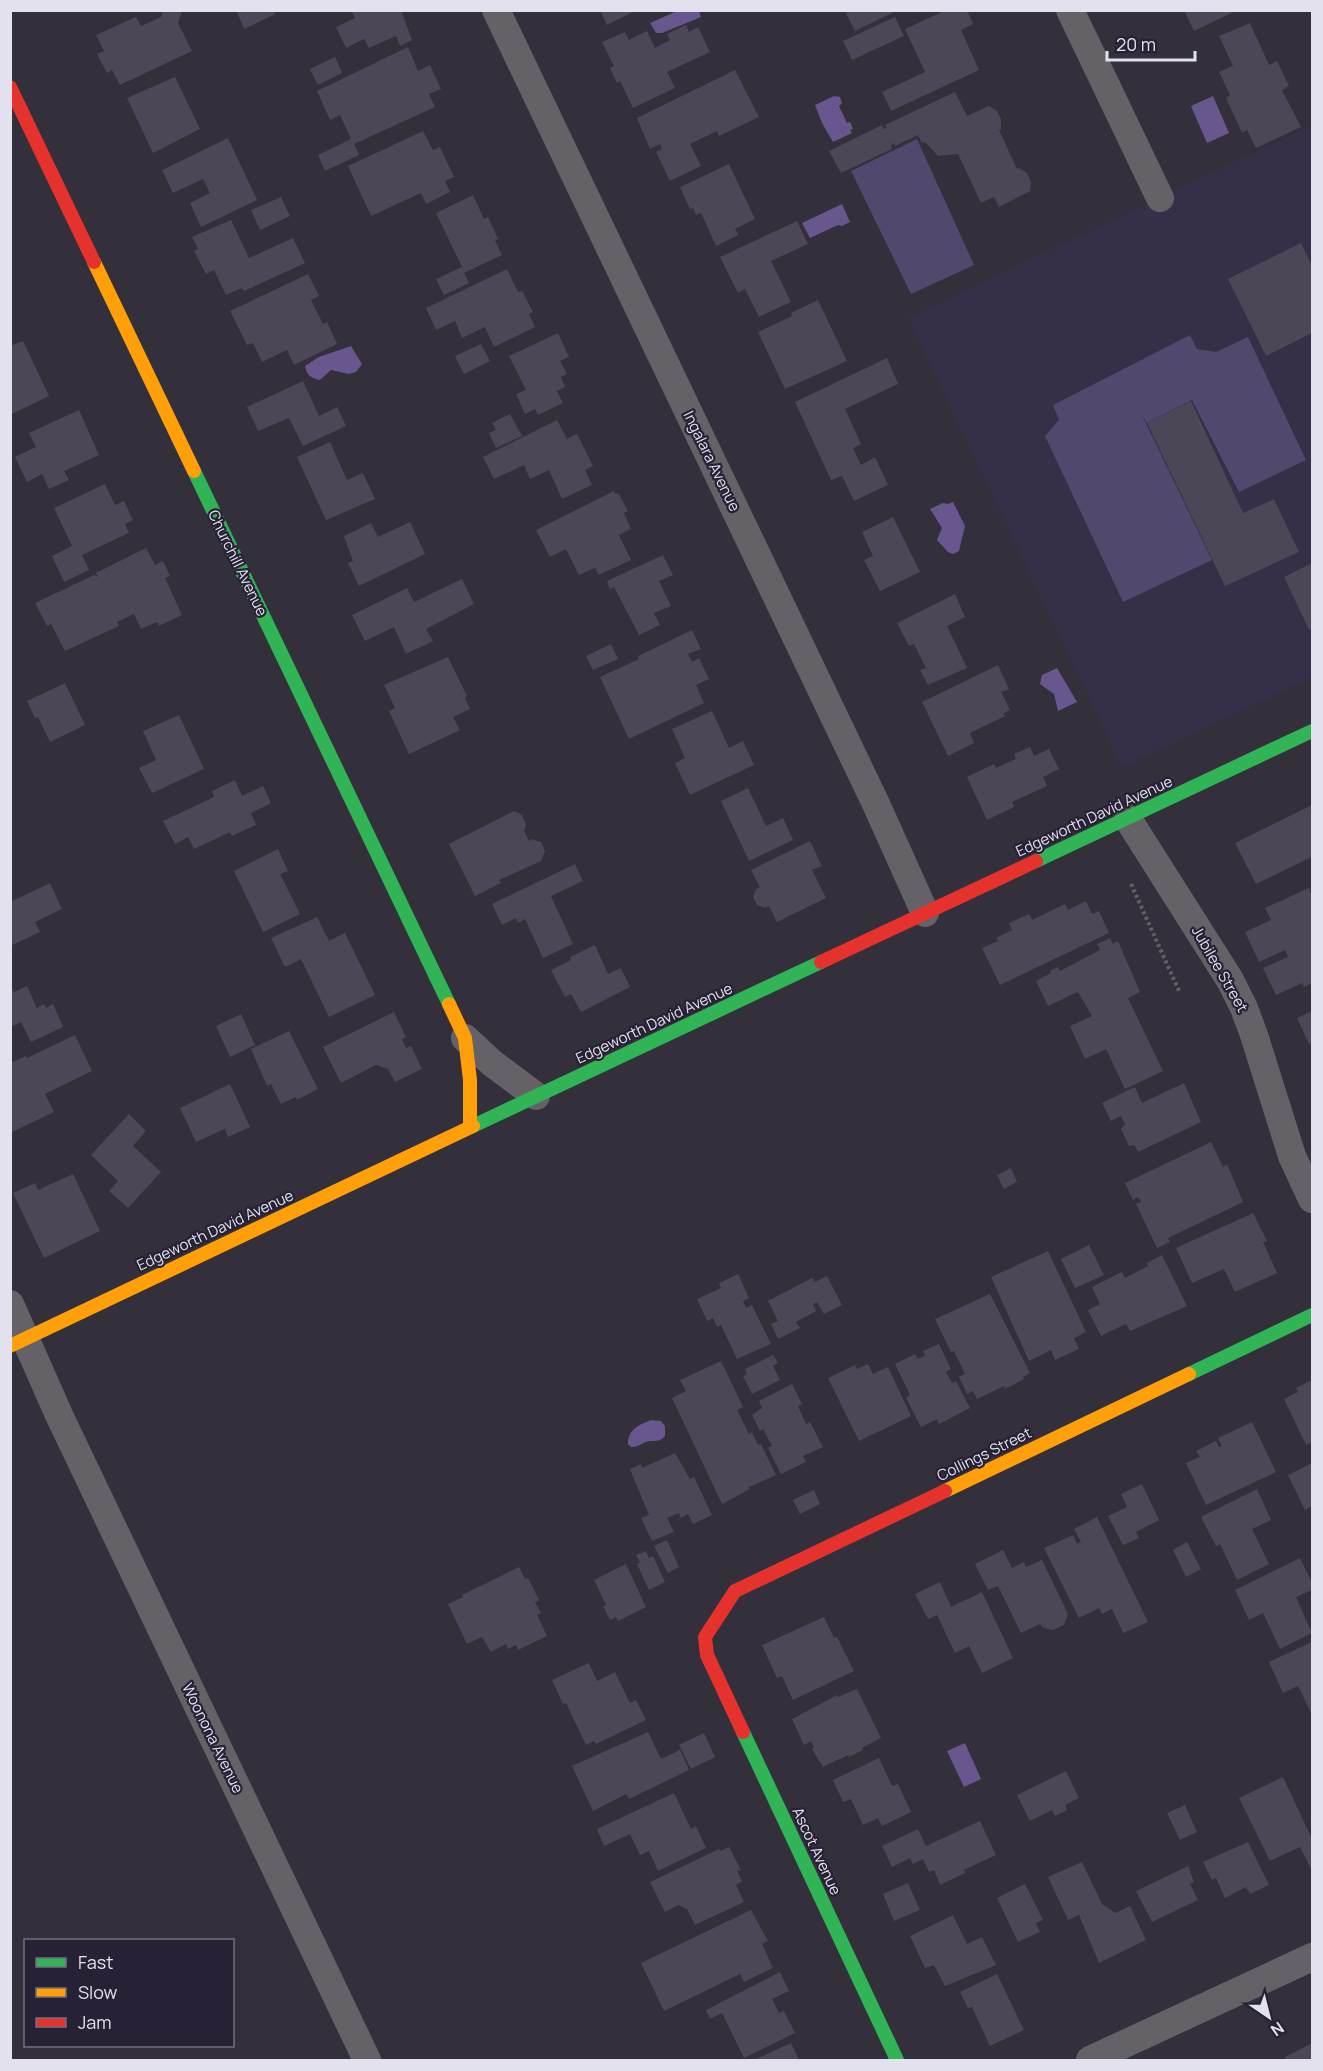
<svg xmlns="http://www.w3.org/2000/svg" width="1323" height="2071" font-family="Manrope,sans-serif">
<rect width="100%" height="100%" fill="#33303b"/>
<path fill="#362f48" d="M1312,125v552l-190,90 -214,-449z"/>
<path fill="#52476c" d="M917,139l57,126 -63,29 -60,-123z
M1190,335l7,14 19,3 32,-15 58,123 -67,32 -47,-92 -45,23 -5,-8 70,145 -89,42 -78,-166 14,-16 -6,-15z"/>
<path fill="#68568f" d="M677,11h22l2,6 -39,16h-6l-6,-10z
M834,96l6,1 2,6 -3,3 8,17 3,-1 3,7 -3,1 2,3 -19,9 -11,-19 -7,-18z
M1213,96l16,37 -22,10 -16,-37z
M842,204l8,18 -8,4 -4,-1 -28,13 -8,-15z
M351,346l11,18 -6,8 -7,2 -18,-4 -11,10c-10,-2 -13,-5 -15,-14l14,-9z
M953,502l12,24 -6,25 -6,3 -5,-2 -11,-12 5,-12 -12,-19 13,-6 5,1z
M1057,668l20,34 -19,9 -4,-17 -14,-10 2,-9z
M651,1420l10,1 4,5v10c-7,8 -11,3 -19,6 -6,2 -7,5 -15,5l-3,-3c0,-15 11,-19 23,-24z
M965,1743l16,36 -17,8 -17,-36z"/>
<path fill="#4c4656" d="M163,10l19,1 -4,12 14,28 -72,34 -8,-15 -5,3 -10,-19 7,-3 -8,-16 40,-18 5,9 20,-9z
M236,10h38l1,4 -31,15z
M351,10h50l11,30 -12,6 -4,-10 -27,12 -5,-9 -18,9 -10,-21 19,-9z
M600,10h37l-30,15z
M852,10h46l-43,21 -9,-18z
M946,10h21l6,14 -12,6 18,40 -88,41 -9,-19 43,-20 -20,-43z
M1184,10h54l-44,21z
M895,17l9,19 -52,24 -9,-19z
M1250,23l19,42 8,-4 12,25 -7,4 19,37 -45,21 -9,-18 -5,3 -16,-35 4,-3 -11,-23 14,-6 -14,-30z
M686,25l3,7 9,-5 12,25 -43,20 8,16 -42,20 -13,-27 -3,2 -7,-15 4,-2 -12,-24 23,-10 4,8 18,-9 8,17 15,-8 -3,-6z
M408,47l10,24 12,-6 11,24 -12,5 6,13 -81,37 5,11 -34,16 -7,-16 33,-16 -11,-24 -10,5 -13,-29z
M335,57l7,16 -24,12 -8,-16z
M735,70l24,47 -40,19 -2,-5 -27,13 11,22 -31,15 -14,-29 6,-3 -2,-5 -10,5 -13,-31z
M175,77l25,52 -47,24 -26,-55z
M955,92l12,24 22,-10 8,5 4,8v10l-2,1 18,39 2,-1 8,5 4,9 -1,9 -31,16 -5,-10 -13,6 -23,-49 -20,2 -13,-14 -3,1 -4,-8 -23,11 -1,-3 -3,2 1,4 -51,24 -12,-22 53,-26 2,4 3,-1 -2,-3z
M423,131l10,19 7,-3 14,30 -9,4 5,11 -24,12 -5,-11 -50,23 -23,-50z
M228,138l29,62 -56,27 -11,-24 20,-10 -7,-14 -30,14 -11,-23z
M729,164l26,55 -20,10 3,6 -22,11 -15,-33 -5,2 -3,-7 -3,1 -10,-22z
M473,195l11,24 4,-2 10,22 -3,1 7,15 -38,18 5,10 -25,12 -8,-16 26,-12 -26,-54z
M281,197l9,19 -30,14 -9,-20z
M231,220l18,38 44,-20 12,25 -61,28 -2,-3 -16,7 -12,-25 -8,4 -12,-23 4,-2 -6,-12z
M797,221l11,23 -37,17 20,41 -32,15 -14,-28 -7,4 -18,-36z
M1301,243l11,23v67l-46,23 -38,-77z
M507,269l11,23 4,-1 11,21 -4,2 6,13 -41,20 -9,-20 -23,11 -7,-17 -19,9 -10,-22z
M308,274l11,22 -8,4 12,24 4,-2 10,22 -43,21 -7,-15 -25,12 -9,-19 -6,2 -17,-34z
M818,300l29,61 -62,28 -27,-57 34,-16 -1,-3z
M558,333l11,24 -9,4 7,13 -6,3 4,10 -8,4 6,12 -25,12 -3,-6 -10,5 -9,-20 10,-4 -17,-34z
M23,341l26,55 -39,19v-69z
M481,344l9,17 -26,13 -9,-18z
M887,358l11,26 -53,25 16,35 -8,4 8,17 14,-8 13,28 -34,16 -12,-25 -11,4 -36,-78z
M303,381l16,35 18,-9 9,19 -43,20 -14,-28 -31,13 -11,-24z
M1191,401l52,112 31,-14 25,53 -74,34 -78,-163z
M79,410l20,45 -35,16 5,9 -20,9 -7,-15 -15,8 -12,-25 21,-10 -7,-14z
M510,414l12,22 -26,12 -7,-15 7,-3 -4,-7z
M557,420l10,19 10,-5 16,32 -8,4 7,15 -30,14 -13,-29 -19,9 -6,-14 -30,14 -11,-22z
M330,442l17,38 16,-7 12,26 -49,21 -29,-63z
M105,484l10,21 9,-4 9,19 -8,4 4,9 -47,22 7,15 -25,12 -12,-26 20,-10 -18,-38z
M614,491l1,3 3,-1 10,18 -4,2 7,16 -12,6 12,25 -32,15 -4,-7 -16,7 -13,-26 -16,8 -14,-27z
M893,517l27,55 -40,19 -16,-31 9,-4 -11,-24z
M410,522l15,32 -66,32 -11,-23 5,-2 -9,-25 27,-13 7,14z
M146,548l9,17 8,-4 7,15 -5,2 17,37 -23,11 -2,-4 -16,7 -7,-15 -17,8 2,4 -54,25 -14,-27 -4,2 -12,-23 59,-28 4,2 -2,-4z
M663,555l10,20 -14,6 12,25 -17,7 6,12 -21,10 -25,-48 -4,2 -3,-8z
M1312,563v65l-3,2 -25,-53z
M462,579l12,25 -48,25 7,12 -27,13 -12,-27 -29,14 -13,-26 55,-27 7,14z
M955,594l10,23 -18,9 20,42 -39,17 -8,-15 6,-2 -12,-24 -5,2 -12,-23z
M692,630l9,19 -13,5 4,8 7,-4 10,21 -13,6 8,18 -75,36 -29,-62 39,-18 -1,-3z
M611,644l7,15 -25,11 -7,-14z
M448,657l19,39 -2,2 5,11 -17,8 7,13 -51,24 -20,-43 6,-3 -11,-23z
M998,665l11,24 -8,3 9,18 -7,4 2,2 -35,17 4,10 -26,13 -26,-54z
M65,683l20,42 -35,17 -12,-25 -3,1 -8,-17z
M712,711l17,37 14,-7 11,24 -64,30 -15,-32 10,-5 -13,-29z
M179,715l25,54 -52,24 -13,-25 17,-8 -13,-29z
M1030,747l4,9 15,-7 10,20 -16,8 4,9 -35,16 2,5 -27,13 -20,-43 27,-13 2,4 20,-9 -2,-5z
M235,780l7,16 21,-10 8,17 -20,10 5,12 -24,11 -2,-4 -36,17 -6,-12 -13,7 -12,-23 51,-24 -2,-6z
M748,788l18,38 17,-8 10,22 -44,21 -28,-60z
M1312,805v52l-56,27 -21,-41z
M514,811l8,4 4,10 -2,6 5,10 3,-2 9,3 4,9 -4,10 -42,19 2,3 -26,13 -26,-52z
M810,841l12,25 -10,4 14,28 -49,24 -8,-16 -4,2 -8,-3 -4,-8 3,-8 4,-2 -9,-17z
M278,849l10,22 -8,3 20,40 -37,18 -29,-61z
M575,864l8,17 -32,15 22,48 -30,14 -18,-39 -7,4 -2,-5 -14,7 -10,-21z
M50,883l12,26 -27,13 5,10 -30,14v-44z
M1309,888l3,8v87l-8,4 -2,-4 -26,12 -13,-27 25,-11 -3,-7 -26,12 -14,-30 26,-12 -6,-12z
M1086,901l6,13 7,-3 10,22 -109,52 -18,-37 16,-7 -2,-3 16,-8 -3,-7 20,-9 3,6 33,-16 3,6z
M317,917l12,24 16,-8 30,62 -46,22 -28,-58 -16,8 -14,-29z
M1110,938l3,6 5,-3 22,51 -12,6 35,73 -38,18 -19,-40 -21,10 -15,-33 22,-10 -14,-24 -30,14 -12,-25 15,-8 -1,-2 8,-4 2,4 40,-21 -3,-6z
M595,945l13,29 13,-6 9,19 -49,25 -10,-18 -6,3 -14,-27 20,-10 -1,-3z
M10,984l4,8 13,-6 10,22 7,-4 2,4 7,-4 10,23 -32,15 -10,-20 -11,5z
M1312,1011v31l-3,2 -12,-26z
M394,1012l12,25 -4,2 4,9 5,-2 11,23 -27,13 -7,-13 -12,-4 -35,18 -18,-36z
M241,1014l14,31 -25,12 -14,-31z
M289,1031l29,58 -21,11 -1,-3 -15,7 -10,-20 -4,2 -16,-37z
M75,1035l17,36 -47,23 9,18 -44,21v-70l16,-7 1,2z
M1184,1083l17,39 -63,30 -4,-7 -5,1 -8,-17 4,-5 -4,-8 -10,5 -9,-18 33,-16 7,16z
M230,1084l20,43 -22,10 -3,-8 -29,13 -16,-34z
M129,1114l17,17 -13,15 28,26 -33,36 -19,-17 9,-10 -27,-26z
M1211,1142l12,25 4,-3 16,38 -75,36 2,4 -13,6 -21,-44 5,-2 -3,-5 -5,3 -8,-17z
M1011,1168l6,14 -13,7 -7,-14z
M73,1174l27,57 -56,27 -31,-65 22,-10 3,7z
M1253,1213l14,28 -4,1 14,31 -42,19 -11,-23 -32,14 -16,-35z
M1089,1245l15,30 -29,13 -14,-29z
M1048,1251l38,81 -12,6 5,11 -24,11 -4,-10 -22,11 -38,-84z
M1162,1255l25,51 -57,25 -4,-7 -25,12 -13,-26 12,-6 -8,-17 30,-15 3,6 23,-12 -1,-3z
M738,1274l11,24 -6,3 3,7 6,-3 19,39 -34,15 -16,-34 -4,2 -4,-9 -6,3 -10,-22 24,-11 -2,-5z
M827,1276l15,29 -18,9 -7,-12 -4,2 3,7 -20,11 4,6 -22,11 -7,-15 7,-3 -10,-20 44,-23 3,4z
M990,1294l40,79 -7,4 1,2 -19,10 -1,-3 -27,13 -4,-8 -6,3 -8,-17 6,-3 -11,-23 -3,1 -16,-33z
M939,1344l12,25 -5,3 6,11 4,-2 14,27 -31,16 -2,-5 -16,8 -15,-29 4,-3 -15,-31 20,-10 3,5 7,-4 -2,-4z
M773,1355l5,8 -5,3 7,14 -28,14 -9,-18 4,-2 -2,-5z
M721,1361l22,46 -6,3 12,24 3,-2 6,13 3,-1 15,31 -27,12 1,2 -28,15 -50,-106 14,-7 -6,-11z
M868,1364l5,10 15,-7 23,49 -52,25 -31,-63 27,-13 2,4z
M1312,1380v62l-6,3 -22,-46 14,-7 -2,-4z
M792,1384l10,20 -4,2 8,18 4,-2 13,25 -20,9 3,6 -25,12 -13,-26 4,-2 -9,-17 -3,2 -8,-16 10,-7 -3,-7z
M1252,1422l24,50 -70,33 -20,-42 14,-6 -4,-6 20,-10 3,6 3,-1 -4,-8z
M675,1453l15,26 4,-2 18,38 -19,9 -5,-10 -7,4 -2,-5 -12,5 7,14 -22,9 -11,-23 8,-3 -19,-46 11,-5 1,4z
M1312,1463v43l-7,4 -17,-35z
M1142,1484l17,36 -23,12 3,6 -16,7 -15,-29 19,-9 -6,-13z
M1257,1489l14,31 -19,9 17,35 -32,16 -17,-36 -4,2 -15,-29z
M814,1490l6,14 -20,10 -7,-14z
M1097,1517l51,105 -25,11 -11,-24 -10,5 -3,-6 -20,10 -35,-70 29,-13 4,9 4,-2 -7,-13z
M667,1540l12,27 -11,6 -14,-27z
M1187,1542l14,27 -15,8 -13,-27z
M1003,1550l9,18 12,-6 2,5 16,-7 26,54 -4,11 -11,5 -11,-3 -2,-3 -19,9 -23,-47 -10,4 -13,-26z
M646,1551l3,7 4,-2 12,26 -16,8 -12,-26 3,-2 -4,-7z
M1300,1558l12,25v7l-16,7 16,36 -32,16 -17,-36 -14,7 -14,-30z
M626,1564l20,43 -28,14 -2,-4 -6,3 -7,-14 3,-1 -12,-25z
M519,1567l6,12 3,-1 11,22 -4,2 6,11 -4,2 10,21 -29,14 -2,-5 -8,4 -2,-5 -15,8 -9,-15 -15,7 -19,-40 15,-7 -1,-2z
M940,1582l11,25 31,-15 31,66 -31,15 -13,-27 -14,7 -18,-38 -9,4 -13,-25z
M824,1617l10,21 3,-1 17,34 -61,29 -11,-24 -5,2 -15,-33z
M1312,1642v73l-14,-29 -15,7 -14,-31z
M589,1663l8,18 18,-9 15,31 6,-3 10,20 -50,24 -2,-3 -8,4 -20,-42 -3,1 -11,-24z
M857,1689l24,49 -19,10 1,2 -14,7 -1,-2 -25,12 -11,-18 2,-2 -3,-6 -7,4 -12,-26 45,-24 1,2z
M648,1732l13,27 19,-9 9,20 -60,29 -3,-5 -33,17 -21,-45z
M704,1733l11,24 -24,12 -12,-24z
M879,1758l13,28 6,-2 13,28 -29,14 -4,-8 -15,7 -12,-26 -8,3 -10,-22z
M1066,1771l13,27 -14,7 2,5 -12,6 -3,-6 -22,11 -13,-26z
M1283,1777l29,62v29l-1,1 -11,-22 -30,14 -31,-63z
M674,1793l17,36 5,-3 10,22 -48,23 -9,-20 -9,4 -10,-21 -26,12 -7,-17z
M1185,1805l12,27 -17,8 -13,-27z
M980,1821l16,34 -32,15 1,3 -25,12 -6,-15 -5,2 -6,-13 -10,5 -3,-6 -18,9 -10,-21 36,-17 8,17z
M1248,1842l21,43 -19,9 -4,-7 -21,11 -9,-20 -4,2 -9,-18z
M729,1847l12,23 -4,1 5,10 -6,4 8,17 -49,23 -8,-16 -9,-4 -13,7 -15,-30 69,-33 1,2z
M1082,1862l20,42 13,9 15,-7 16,34 -47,23 -20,-48 -11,5 -20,-43z
M1188,1866l6,16 -4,2 8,16 -46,22 -16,-31z
M908,1883l12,27 -26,11 -11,-27z
M1025,1884l18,36 -7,3 4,9 -22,10 -21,-44z
M751,1910l17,31 -6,3 11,24 -29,14 -4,-8 -76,37 -23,-48z
M953,1915l14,29 15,-7 14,28 -51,21 -11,-21 -9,3 -15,-32z
M780,1972l9,19 -17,8 7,14 5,-2 11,22 -51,25 -22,-45 -12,6 -4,-9z
M997,1974l27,56 -34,16 -18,-39 -4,1 -8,-16z
M791,2043l8,17h-45z
M1312,2043v17h-26l-1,-3z"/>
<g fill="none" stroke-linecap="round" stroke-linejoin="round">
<path stroke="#626066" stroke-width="4" stroke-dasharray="3 3" stroke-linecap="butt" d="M1131,884l49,109"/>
<path stroke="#646267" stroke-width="28" d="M496,10l380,794 49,109
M1070,10l90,188
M1128,819l102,161 14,28 10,27 38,121 20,43
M465,1038l27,25 44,33
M10,1304l49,111 308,645
M1090,2060l222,-103"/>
<path stroke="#30b455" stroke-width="14" d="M194,471l255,533
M1036,861l276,-130
M473,1126l348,-164
M1189,1374l123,-59
M743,1732l154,328"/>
<path stroke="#ff9f0a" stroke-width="14" d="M94,262l100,209
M449,1004l16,34 5,42v47
M10,1346l463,-220
M945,1491l244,-117"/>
<path stroke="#e5322d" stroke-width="14" d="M10,87l84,175
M821,962l215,-101
M743,1732l-36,-77 -2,-18 30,-46 210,-100"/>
</g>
<g text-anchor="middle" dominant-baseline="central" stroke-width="4.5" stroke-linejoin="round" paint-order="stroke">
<g font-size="15" fill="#e4e1ef" stroke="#272135">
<text transform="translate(712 461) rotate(64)">Ingalara Avenue</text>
<text transform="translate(238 563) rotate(64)">Churchill Avenue</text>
<text transform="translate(1094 816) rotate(-25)">Edgeworth David Avenue</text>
<text transform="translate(1220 969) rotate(60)">Jubilee Street</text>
<text transform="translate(654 1023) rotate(-25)">Edgeworth David Avenue</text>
<text transform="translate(215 1230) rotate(-25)">Edgeworth David Avenue</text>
<text transform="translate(984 1454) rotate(-26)">Collings Street</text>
<text transform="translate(213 1738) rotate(64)">Woonona Avenue</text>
<text transform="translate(817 1851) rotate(65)">Ascot Avenue</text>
</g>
</g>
<rect width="1323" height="2071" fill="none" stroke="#e4e1ef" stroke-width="24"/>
<rect x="24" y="1939" width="210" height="108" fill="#272135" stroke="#736e7f" stroke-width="1.5"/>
<rect x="36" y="1958" width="30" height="9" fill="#30b455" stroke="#736e7f" stroke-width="1.5"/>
<text x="78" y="1969" font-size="18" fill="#e4e1ef">Fast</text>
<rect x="36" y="1988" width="30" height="9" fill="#ff9f0a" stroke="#736e7f" stroke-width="1.5"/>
<text x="78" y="1999" font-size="18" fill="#e4e1ef">Slow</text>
<rect x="36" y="2018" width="30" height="9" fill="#e5322d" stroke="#736e7f" stroke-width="1.5"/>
<text x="78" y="2029" font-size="18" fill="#e4e1ef">Jam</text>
<g transform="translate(1269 2017) rotate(145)" stroke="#272135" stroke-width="4.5" paint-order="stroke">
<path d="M0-4.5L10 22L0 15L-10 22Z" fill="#e4e1ef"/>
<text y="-9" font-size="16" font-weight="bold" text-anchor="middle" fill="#e4e1ef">N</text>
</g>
<path d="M1107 51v9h88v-9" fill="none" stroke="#e4e1ef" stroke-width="3"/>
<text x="1116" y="51" font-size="18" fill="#e4e1ef" stroke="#272135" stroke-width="4.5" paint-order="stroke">20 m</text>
</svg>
